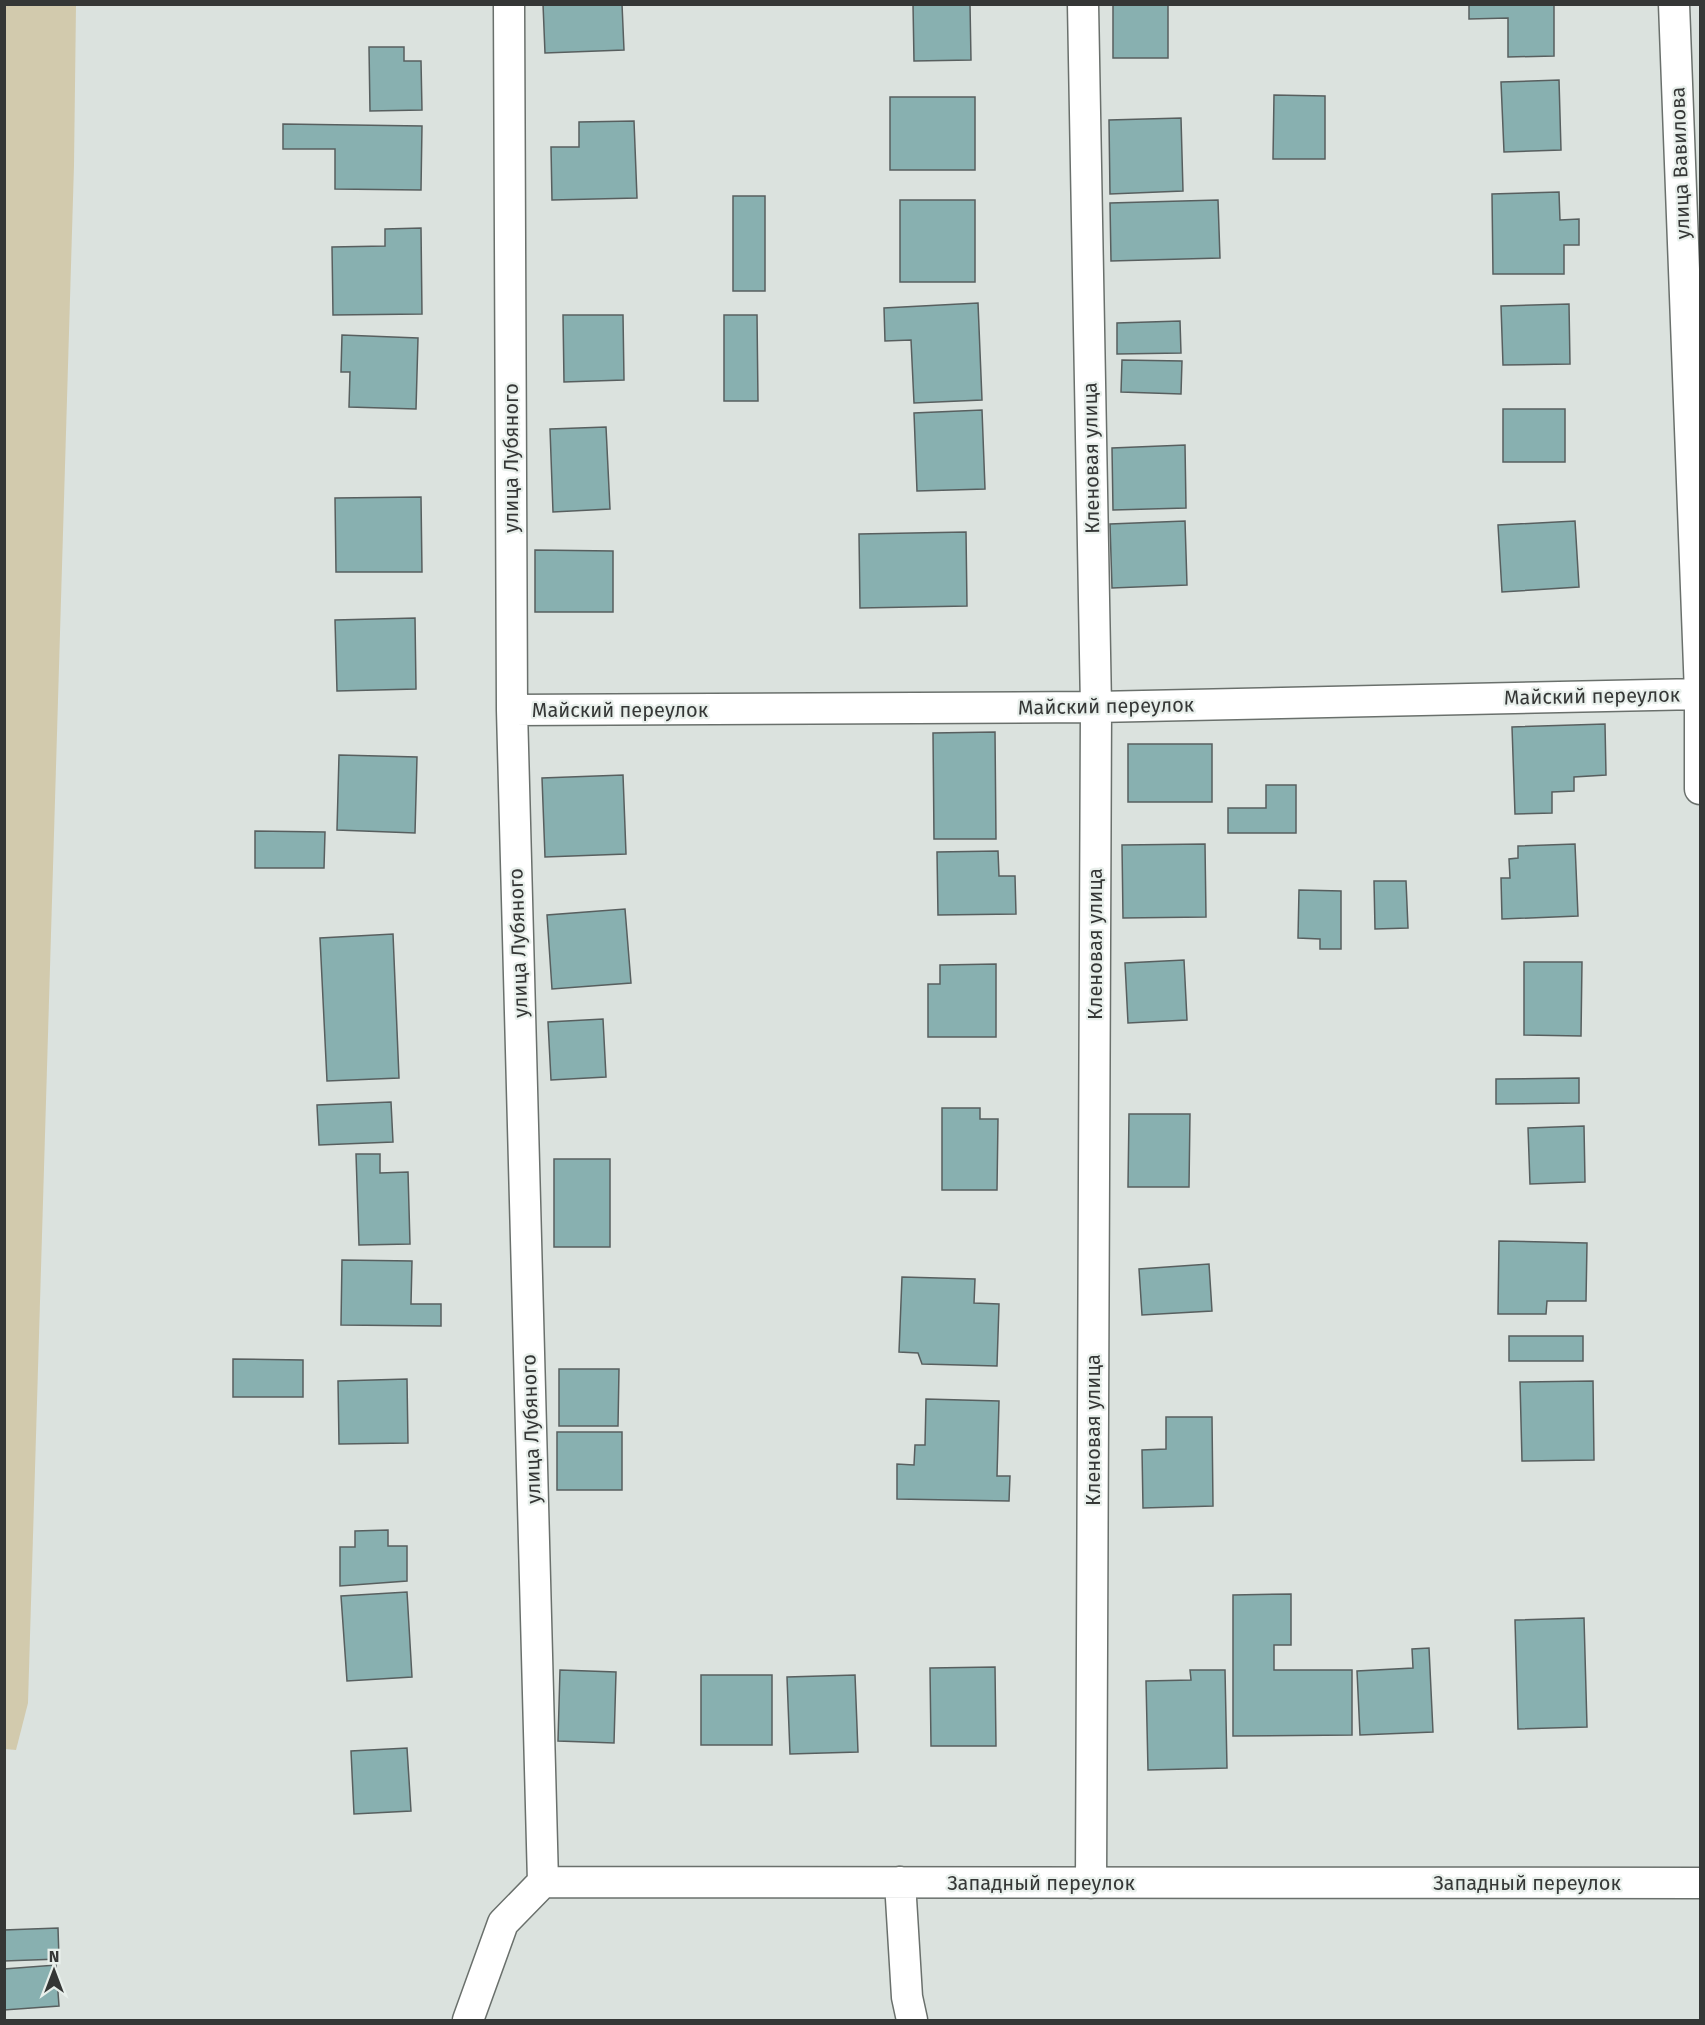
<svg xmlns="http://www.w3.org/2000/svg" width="1705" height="2025" font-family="'Fira Sans',sans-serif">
<rect width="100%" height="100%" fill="#dbe2de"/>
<path fill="#d2caad" d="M76,5l-2,160 -46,1538 -12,47 -11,-1 -1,-1744z"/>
<path fill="#88b0b0" stroke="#585f5f" stroke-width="1.5" d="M543,4h79l2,46 -79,3z
M913,4h57l1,56 -57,1z
M1113,4h55v54h-55z
M1469,4h85v52l-46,1v-39l-39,1z
M369,47h35v14h17l1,49 -52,1z
M1559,80l2,70 -57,2 -3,-70z
M1274,95l51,1v63h-52z
M890,97h85v73h-85z
M1181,118l2,73 -73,3 -1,-74z
M634,121l3,77 -85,2 -1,-53h28v-25z
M283,124l139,2 -1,64 -86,-1v-40h-52z
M1559,192l1,28 19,-1v26h-15v29h-71l-1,-80z
M733,196h32v95h-32z
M900,200h75v82h-75z
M1218,200l2,58 -109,3 -1,-58z
M421,228l1,86 -89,1 -1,-68 53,-1v-17z
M978,303l4,97 -68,3 -3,-63 -26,1 -1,-33z
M1569,304l1,60 -67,1 -2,-59z
M563,315h60l1,65 -60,2z
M724,315h33l1,86h-34z
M1180,321l1,32 -64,1v-31z
M342,335l76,3 -2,71 -67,-2 1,-35h-9z
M1122,360l60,1 -1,33 -60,-2z
M1503,409h62v53h-62z
M982,410l3,79 -68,2 -3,-78z
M606,427l4,82 -57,3 -3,-83z
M1185,445l1,63 -73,2 -1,-62z
M421,497l1,75h-86l-1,-74z
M1185,521l2,64 -75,3 -2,-64z
M1575,521l4,66 -77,5 -4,-67z
M966,532l1,74 -107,2 -1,-74z
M535,550l78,1v61h-78z
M415,618l1,71 -79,2 -2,-71z
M1605,724l1,51 -32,2v14l-22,1v21l-37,1 -3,-87z
M995,732l1,107h-62l-1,-106z
M1128,744h84v58h-84z
M339,755l78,2 -2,76 -78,-3z
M623,775l3,79 -81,3 -3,-79z
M1266,785h30v48h-68v-25h38z
M255,831l70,1 -1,36h-69z
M1205,844l1,73 -83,1 -1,-73z
M1575,844l3,72 -76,3 -1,-41h9l-1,-19 9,-1v-12z
M998,851l1,25h16l1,38 -78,1 -1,-63z
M1374,881h32l2,47 -33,1z
M1299,890l42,1v58h-21v-10l-22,-1z
M625,909l6,74 -79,6 -5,-74z
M393,934l6,144 -72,3 -7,-143z
M1184,960l3,60 -59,3 -3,-60z
M1524,962h58l-1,74 -57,-1z
M996,964v73h-68v-53h12v-19z
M603,1019l3,58 -55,3 -3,-58z
M1579,1078v25l-83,1v-25z
M391,1102l2,40 -74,3 -2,-40z
M942,1108h38v11h18l-1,71h-55z
M1129,1114h61l-1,73h-61z
M1584,1126l1,56 -55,2 -2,-56z
M356,1154h24v19l28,-1 2,72 -51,1z
M554,1159h56v88h-56z
M1499,1241l88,2 -1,58h-39l-1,13h-48z
M342,1260l70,1 -1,43h30v22l-100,-1z
M1209,1264l3,47 -70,4 -3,-46z
M902,1277l73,2 -1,24 25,1 -2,62 -75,-2 -4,-11 -19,-1z
M1509,1336h74v25h-74z
M233,1359l70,1v37h-70z
M559,1369h60l-1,57h-59z
M407,1379l1,64 -69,1 -1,-63z
M1593,1381l1,79 -72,1 -2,-79z
M926,1399l73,2 -2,75h13l-1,25 -112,-2v-35l17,1 1,-20h10z
M1166,1417h46l1,89 -70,2 -1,-58 24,-1z
M557,1432h65v58h-65z
M388,1530v16h19v35l-67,5v-39h15v-16z
M407,1592l5,85 -65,4 -6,-85z
M1291,1594v51h-17v25h78v65l-119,1v-141z
M1584,1618l3,109 -69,2 -3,-109z
M1429,1648l4,84 -73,3 -3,-64 56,-3 -1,-19z
M995,1667l1,79h-65l-1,-78z
M560,1670l56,2 -2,71 -56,-2z
M1190,1670h35l2,98 -79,2 -2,-89 45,-1z
M701,1675h71v70h-71z
M855,1675l3,77 -68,2 -3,-77z
M407,1748l4,63 -57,3 -3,-63z
M58,1928l1,31 -55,2v-31z
M56,1965l3,41 -55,4v-41z"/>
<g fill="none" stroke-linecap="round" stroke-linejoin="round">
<g stroke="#6a706c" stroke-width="33">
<path id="street" d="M509,4l3,706 31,1172
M1083,4l13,703 -5,1176
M1674,4l26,690v95
M512,710l584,-3 604,-13
M900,1882l7,115 5,23
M468,2020l35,-97 40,-41 1157,1"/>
</g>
<use href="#street" stroke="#fff" stroke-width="30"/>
</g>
<g text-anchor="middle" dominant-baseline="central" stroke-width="4.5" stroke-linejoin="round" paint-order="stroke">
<g font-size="20" fill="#353736" stroke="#e8efeb">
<text transform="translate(1680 163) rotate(-92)">улица Вавилова</text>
<text transform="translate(511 458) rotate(-90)">улица Лубяного</text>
<text transform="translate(1091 458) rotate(-91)">Кленовая улица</text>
<text transform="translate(1592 696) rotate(-1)">Майский переулок</text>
<text transform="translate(1106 706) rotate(-1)">Майский переулок</text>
<text x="620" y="710">Майский переулок</text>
<text transform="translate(518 943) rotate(-92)">улица Лубяного</text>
<text transform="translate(1095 944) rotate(-90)">Кленовая улица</text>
<text transform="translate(531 1429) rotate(-92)">улица Лубяного</text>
<text transform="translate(1093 1430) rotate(-90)">Кленовая улица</text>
<text x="1041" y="1883">Западный переулок</text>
<text x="1527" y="1883">Западный переулок</text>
</g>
</g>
<rect width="1705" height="2025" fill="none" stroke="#353736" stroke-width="12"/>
<g transform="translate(54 1971)" stroke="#e8efeb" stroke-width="4.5" paint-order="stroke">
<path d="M0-4.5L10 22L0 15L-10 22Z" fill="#353736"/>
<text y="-9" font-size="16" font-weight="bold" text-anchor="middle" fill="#353736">N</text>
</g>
</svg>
